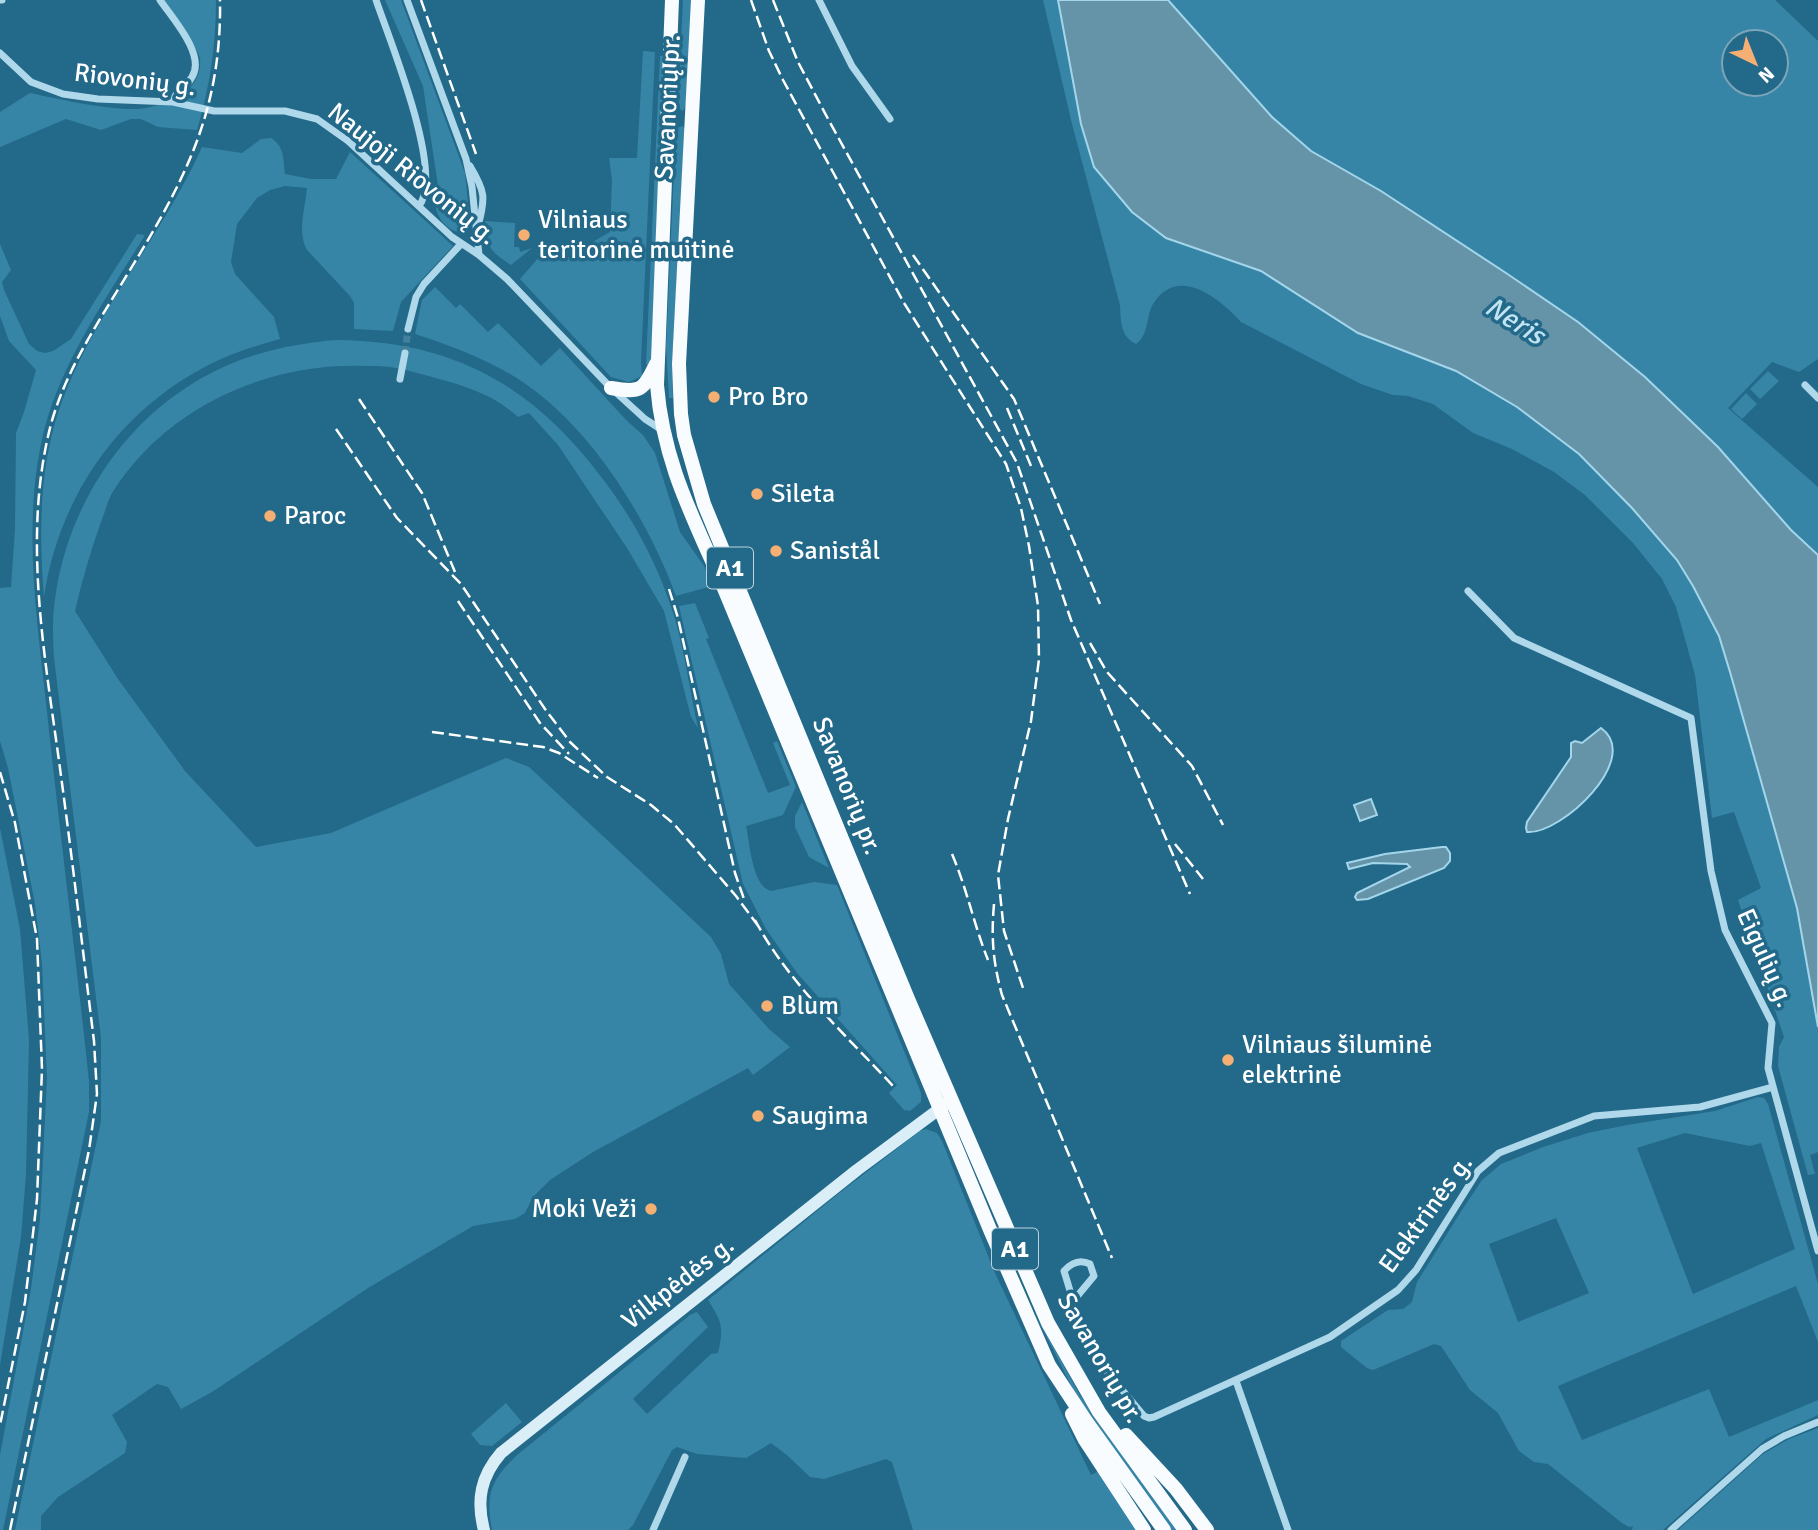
<svg xmlns="http://www.w3.org/2000/svg" width="1818" height="1530" font-family="Signika,sans-serif">
<rect width="100%" height="100%" fill="#236989"/>
<path fill="#3785a6" fill-rule="evenodd" d="M163,0h53c0,46 -6,86 -19,130l-39,-3 -17,-8h-10l-30,11 -35,-11 -66,28v-35l30,-19c29,6 88,20 116,15 25,-5 57,-19 54,-49 -1,-10 -30,-48 -37,-59z
M385,0h16l64,173 4,40 -1,13 -8,6c-14,-1 -25,-17 -25,-31l5,-2 -17,-113z
M683,0h10l-7,105 -3,6 -5,-3z
M1043,0h15l23,124 147,134 33,13 97,62 98,38 61,36 62,47 53,54 45,52 16,25 26,51 59,199 19,73 21,119v125l-8,3 5,19 -7,1 -30,-109 1,-19 5,-10 -46,-137 23,-12 -27,-76 -22,6 -17,-143 -19,-68 -14,-28 -29,-36 -48,-48 -31,-23 -42,-23 -39,-16 -40,-29 -25,-8 -15,-1 -32,-11 -120,-62c-21,-23 -63,-58 -88,-18 -7,12 -4,31 -17,40 -16,-8 -15,-23 -16,-39l-48,-181z
M1168,0h607l43,41v318l-19,13 -27,-10 -44,46 90,79v68l-27,-25 -73,-83 -73,-70 -67,-55 -72,-49 -125,-82 -70,-40 -39,-34zM1734,42h42v42h-42z
M643,51l12,1 -14,310 1,14 -13,6 -18,-5 -91,-98 21,-24 47,3 1,-14 21,-12 2,-52 -3,-22h28z
M664,55l-13,306 -3,5 -2,-2 14,-308z
M683,126l2,3 -13,234 1,35h-4l-3,-51 10,-219z
M271,138c14,9 12,21 14,36l26,5h25l14,-27 103,94 -52,56 -8,29 -39,-2v-26l-4,-7 -43,-46c-10,-18 -2,-41 0,-62l-22,-2 -15,4 -13,8 -20,26 -6,38 4,12 39,43 6,22c-21,6 -42,12 -61,21 -96,44 -160,134 -175,237 -5,-61 -5,-125 14,-184 32,-96 103,-174 144,-266l40,6 19,-14z
M485,221l30,2 -1,24h5l1,5 12,-4 -21,17c-21,-14 -25,-18 -26,-44z
M137,234l8,1c-37,61 -81,122 -100,192 -24,93 -8,191 2,285 13,123 29,246 42,369v31l-86,418h-3v-75l31,-166 9,-70 7,-141 -5,-115 -7,-59 -27,-136 -8,-27v-153l11,-1 4,-58 1,-96 8,-21 12,-42 -27,-29 -9,-25v-72l11,26 -9,12 2,8 25,54 8,7 8,2 8,-2 18,-12z
M435,287l21,21 4,-4 28,28 10,-9 43,43 19,-18 67,73 16,14 12,18 25,79 24,34 8,20 -36,10c-28,-76 -82,-164 -149,-211 -34,-24 -73,-38 -112,-51l7,-34z
M336,340c119,1 199,47 269,142 31,41 55,87 70,137 10,35 15,73 23,109l-7,-11 -27,-106 -37,-63 -69,-103 -29,-32 -11,4c-25,-23 -53,-31 -86,-40 -12,-3 -24,-7 -36,-9 -10,-2 -21,-2 -31,-2 -97,-4 -198,41 -251,124 -6,8 -8,20 -12,29 -11,31 -20,61 -27,92l43,68 67,92 71,76 75,-14 175,-75 23,9 182,170 10,17 8,30 40,45 21,18 -37,28 -5,-7 -155,84 -43,28 -17,17 -8,16 -10,6 -42,7 -105,62 -156,104 -31,17 -13,-22 -11,-3 -45,31 15,27 -2,11 -67,44 -17,19v14h-26l86,-409v-83l-47,-380c-1,-19 -2,-39 1,-59 15,-113 95,-215 207,-246 24,-7 49,-11 74,-13z
M1768,371l11,10 -19,18 -10,-10z
M1746,393l11,11 -15,15 -11,-10z
M695,603l14,35 -3,1 62,154 22,-8 -17,-42 4,-2 19,46 -13,28 -37,11c4,18 6,60 25,65l43,-9 23,3 84,208v9l-11,9 -6,-1 -15,-17 8,-8 -100,-112 -31,-44 -23,-45 -64,-278z
M802,802l27,66 -20,-11 -14,-30v-11z
M0,828l20,101 9,111 -3,134 -5,63 -21,128z
M1758,1097l6,1 4,6 50,180v58l-22,-56 -238,100 24,54 127,-51 20,48 89,-37v15l-52,24 -103,91h-31l1,-4 -4,1 -7,-4 -74,-59 -14,-2 -15,-11 -21,-38 -28,-23 -29,-44 -7,-2 -61,26 -6,-2 -26,-21v-6l47,-31 15,-1 9,-7 5,-20 45,-72 20,-30 19,-16 42,-17 45,-14 39,-8 88,-14zM1685,1133l65,13 11,-3 34,106 -102,45 -56,-146zM1556,1218l33,75 -71,29 -29,-78z
M926,1129l11,4 5,8 53,132 96,202 8,-4 38,59h-224l-21,-68 -6,-3 -62,20 -14,-2 -22,-21 -17,-13 -25,15 -49,-4 -20,-7 -5,3 -39,75 -5,5h-136c-7,-36 -1,-50 25,-75l173,-140 7,-3 11,15 -75,72 14,15 64,-60 7,-1c6,-26 4,-31 -10,-53l130,-106 82,-63z
M1036,1316l44,79 98,135h-8l-96,-139z
M506,1403l16,19 -30,24 -12,-1 -9,-11z
M1818,1428v102h-140l85,-76 26,-15z"/>
<path fill="#6594a9" stroke="#a3d6eb" stroke-width="2" d="M1058,0h110l104,117 39,34 70,40 125,82 72,49 67,55 73,70 73,83 27,25v472l-21,-119 -67,-236 -11,-36 -26,-50 -16,-26 -45,-52 -53,-54 -62,-47 -61,-36 -98,-38 -97,-62 -95,-33 -34,-26 -38,-45 -13,-43z
M1601,728c42,30 -40,107 -74,104l-1,-4 1,-6 44,-65v-14l4,-2 7,2z
M1371,799l6,16 -17,6 -6,-16z
M1442,847h4l4,6v8l-6,7 -76,31 -11,1 -2,-3 2,-4 53,-26 -3,-3 -34,-1 -24,6 -2,-6 38,-9z"/>
<g fill="none" stroke-linecap="round" stroke-linejoin="round">
<path stroke="#44809b" stroke-width="7" stroke-dasharray="7 3.5" stroke-linecap="butt" d="M405,353l3,-24"/>
<path stroke="#afd8ea" stroke-width="7" d="M0,0h2
M160,0c13,19 46,55 32,77 -7,13 -14,8 -19,25
M376,0c13,39 69,173 43,206
M407,0l59,159 6,28 7,68
M819,0l33,66 38,53
M0,53l31,29 32,12 35,5 75,3 41,9h71l32,8 31,22 104,96 27,18 28,24 104,109 34,31 17,11
M470,166c15,25 16,31 8,60
M408,329l8,-32 8,-13 37,-40
M400,379l5,-26
M1805,385l13,13
M1468,591l46,47 177,80 20,153 14,59 47,93 -4,45 50,183
M1074,1300l20,-24 -4,-12c-10,-5 -19,-1 -26,7l11,36 27,59 42,50 5,2 5,-1 176,-80 68,-47 18,-20 62,-99 21,-18 95,-37 106,-9 73,-20
M1236,1381l52,149
M653,1530l32,-73
M1671,1530l91,-81 22,-13 34,-14"/>
<path stroke="#daeef8" stroke-width="12" d="M484,1530c-8,-30 -3,-54 17,-77l356,-283 89,-66"/>
<path stroke="#f9fcfe" stroke-width="14" d="M672,0l-15,385c6,77 36,132 66,201l268,646 58,133 37,56 78,109
M698,0l-19,364 2,50 3,21 20,69 204,495 140,324 51,89 86,118
M611,388c30,5 32,3 45,-24
M1072,1414l13,26 59,90
M1126,1435l50,54 31,41"/>
<path stroke="#fff" stroke-width="2.5" stroke-dasharray="12 5" stroke-linecap="butt" d="M421,0l55,154
M751,0l18,51 14,29 121,223 102,161 15,44 8,38 9,60 1,53 -8,62 -23,98 -10,56 6,56 19,57
M773,0l25,62 29,55 190,346 54,157 119,274
M913,255l101,144 86,205
M359,399l63,94 33,79
M1007,408l24,58
M336,429l61,89 64,66 84,125 25,33 37,35 44,28 23,19 62,72 23,31
M669,589l9,29 57,255 9,26
M458,601l82,122 29,31
M1090,643l17,29 85,94 31,59
M432,732l111,15 16,6 39,25
M0,772l15,51 22,116 5,130 -5,130 -12,103 -25,123
M1175,844l28,35
M952,854c15,35 22,71 36,106
M994,904c-3,34 -1,58 8,91l110,263
M755,920c34,64 91,115 139,167
M10,1530l79,-380 8,-56 -3,-53c-11,-88 -21,-177 -33,-265 -15,-115 -40,-237 -10,-352 14,-50 41,-92 68,-136 60,-98 103,-169 101,-288"/>
</g>
<g fill="#f5af72" stroke="#236989" stroke-width="2.5">
<circle cx="524" cy="235" r="7"/>
<circle cx="714" cy="397" r="7"/>
<circle cx="757" cy="494" r="7"/>
<circle cx="270" cy="516" r="7"/>
<circle cx="776" cy="551" r="7"/>
<circle cx="767" cy="1006" r="7"/>
<circle cx="1228" cy="1060" r="7"/>
<circle cx="758" cy="1116" r="7"/>
<circle cx="651" cy="1209" r="7"/>
</g>
<g text-anchor="middle" dominant-baseline="central" stroke-width="7" stroke-linejoin="round" paint-order="stroke">
<g fill="#236989" stroke="#bdd2dc" stroke-width="2">
<rect x="707" y="547.5" width="46" height="41" rx="5"/>
<rect x="992" y="1228.5" width="46" height="41" rx="5"/>
</g>
<g font-size="24" font-weight="bold" fill="#fff">
<text x="730" y="568">A1</text>
<text x="1015" y="1249">A1</text>
</g>
<g font-size="26" fill="#fff" stroke="#236989">
<text transform="translate(135 80) rotate(7)">Riovonių g.</text>
<text transform="translate(668 107) rotate(-87)">Savanorių pr.</text>
<text transform="translate(412 174) rotate(39)">Naujoji Riovonių g.</text>
<text transform="translate(847 786) rotate(68)">Savanorių pr.</text>
<text transform="translate(1765 958) rotate(66)">Eigulių g.</text>
<text transform="translate(1426 1214) rotate(-54)">Elektrinės g.</text>
<text transform="translate(678 1283) rotate(-38)">Vilkpėdės g.</text>
<text transform="translate(1100 1358) rotate(60)">Savanorių pr.</text>
</g>
<g font-size="26" fill="#fff" stroke="#236989" text-anchor="start">
<text x="538" y="220">Vilniaus<tspan x="538" dy="30">teritorinė muitinė</tspan></text>
<text x="728" y="397">Pro Bro</text>
<text x="771" y="494">Sileta</text>
<text x="284" y="516">Paroc</text>
<text x="790" y="551">Sanistål</text>
<text x="781" y="1006">Blum</text>
<text x="1242" y="1045">Vilniaus šiluminė<tspan x="1242" dy="30">elektrinė</tspan></text>
<text x="772" y="1116">Saugima</text>
<text x="637" y="1209" text-anchor="end">Moki Veži</text>
</g>
<g font-size="28" font-style="italic" fill="#c2e4f2" stroke="#236989">
<text transform="translate(1515 321) rotate(32)">Neris</text>
</g>
</g>
<g transform="translate(1755 63) rotate(137)"><circle r="33" fill="#236989" stroke="#7ba5b8" stroke-width="2"/>
<path d="M0-5L12 26L0 18L-12 26Z" fill="#f5af72"/>
<text y="-10" font-size="19" font-weight="bold" text-anchor="middle" fill="#ffffff">N</text>
</g>
</svg>
